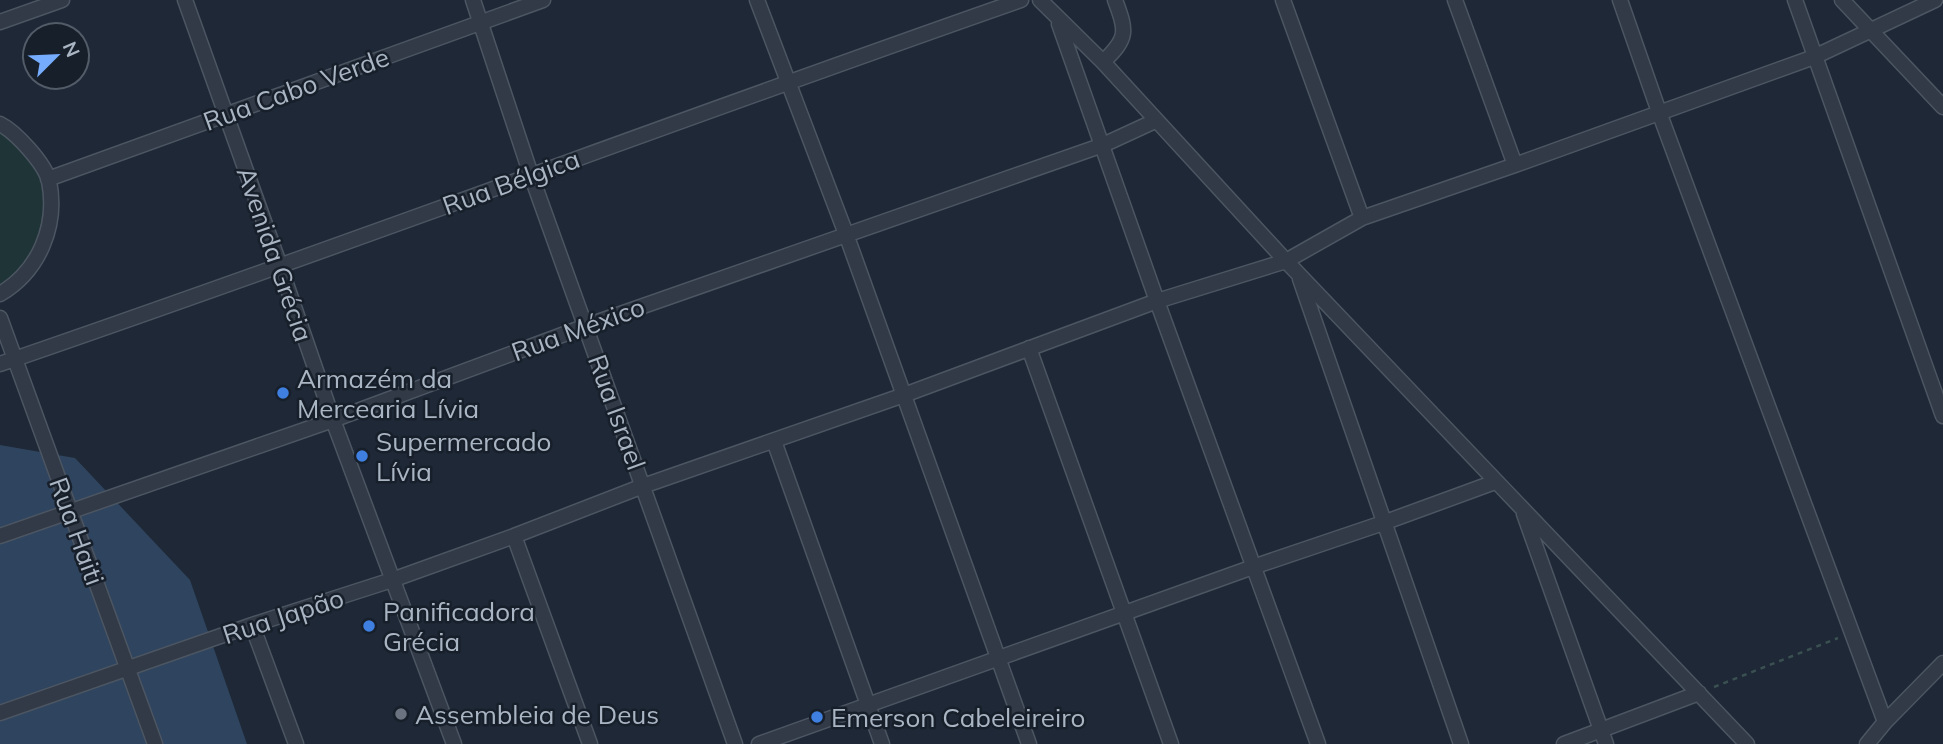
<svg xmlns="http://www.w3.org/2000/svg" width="1943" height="744" font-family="Mulish,sans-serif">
<rect width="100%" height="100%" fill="#1e2836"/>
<path fill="#1f3437" d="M0,131c8,7 19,13 25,21 27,32 26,87 -3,117 -6,6 -15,11 -22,17z"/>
<path fill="#2f445e" d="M0,445l75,13 115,122 57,164h-247z"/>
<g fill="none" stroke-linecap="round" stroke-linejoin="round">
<g stroke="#4c5562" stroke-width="17">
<path id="street" d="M185,0l95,266 53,154 121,324
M473,0l58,175 204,569
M757,0l89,234 183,510
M1040,0l63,62 183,199 461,483
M1283,0l79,218
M1455,0l60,165
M1620,0l39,112 226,610
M1795,0l148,416
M1842,0l101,107
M0,22l62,-22
M1059,24l98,277 161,443
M1103,62c25,-24 24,-30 12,-62
M0,124c16,8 45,40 49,57 9,45 -10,90 -49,113
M48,179l495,-179
M1300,279l161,465
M0,318l155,426
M1029,348l142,396
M0,364c342,-117 680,-245 1021,-364
M774,441l108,303
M1524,514l82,230
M0,536l333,-116 253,-94 517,-181 52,-24
M514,536l76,208
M252,625l44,119
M0,713l252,-88 140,-45 122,-44 129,-50 261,-91 253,-94 129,-40 76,-43 153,-53 299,-108 121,-57
M759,744l494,-177 130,-44 112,-41
M1564,744l135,-51
M1867,744l18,-22 58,-59"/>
</g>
<path stroke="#3a5051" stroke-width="2.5" stroke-dasharray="5 5" stroke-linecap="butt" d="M1714,687l124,-49"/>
<use href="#street" stroke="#313a46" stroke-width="14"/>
</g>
<g fill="#3f7fe0" stroke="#171f2a" stroke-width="2.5">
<circle cx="283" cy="393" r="7"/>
<circle cx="362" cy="456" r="7"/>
<circle cx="369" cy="626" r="7"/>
<circle cx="817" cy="717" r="7"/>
</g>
<circle fill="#6b7280" stroke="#171f2a" stroke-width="2.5" cx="401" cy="714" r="7"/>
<g text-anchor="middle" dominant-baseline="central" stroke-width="5" stroke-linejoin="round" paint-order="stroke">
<g font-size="26" fill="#aab5c4" stroke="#171f2a">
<text transform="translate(296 89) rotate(-20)">Rua Cabo Verde</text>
<text transform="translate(511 182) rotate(-20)">Rua Bélgica</text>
<text transform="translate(275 254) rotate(71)">Avenida Grécia</text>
<text transform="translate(578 329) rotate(-20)">Rua México</text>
<text transform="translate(617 412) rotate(70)">Rua Israel</text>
<text transform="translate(77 531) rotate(70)">Rua Haiti</text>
<text transform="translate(283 616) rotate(-18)">Rua Japão</text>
</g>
<g font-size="26" fill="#aab5c4" stroke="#171f2a" text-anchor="start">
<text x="297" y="378">Armazém da<tspan x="297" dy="30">Mercearia Lívia</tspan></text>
<text x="376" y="441">Supermercado<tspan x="376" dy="30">Lívia</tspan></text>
<text x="383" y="611">Panificadora<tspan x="383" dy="30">Grécia</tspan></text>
<text x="415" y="714">Assembleia de Deus</text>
<text x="831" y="717">Emerson Cabeleireiro</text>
</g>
</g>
<g transform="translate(56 56) rotate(66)"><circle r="33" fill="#171f2a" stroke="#525b68" stroke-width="2"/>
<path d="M0-5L12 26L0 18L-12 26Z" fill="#76acfd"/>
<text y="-10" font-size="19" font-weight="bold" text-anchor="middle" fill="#aab5c4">N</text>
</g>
</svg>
